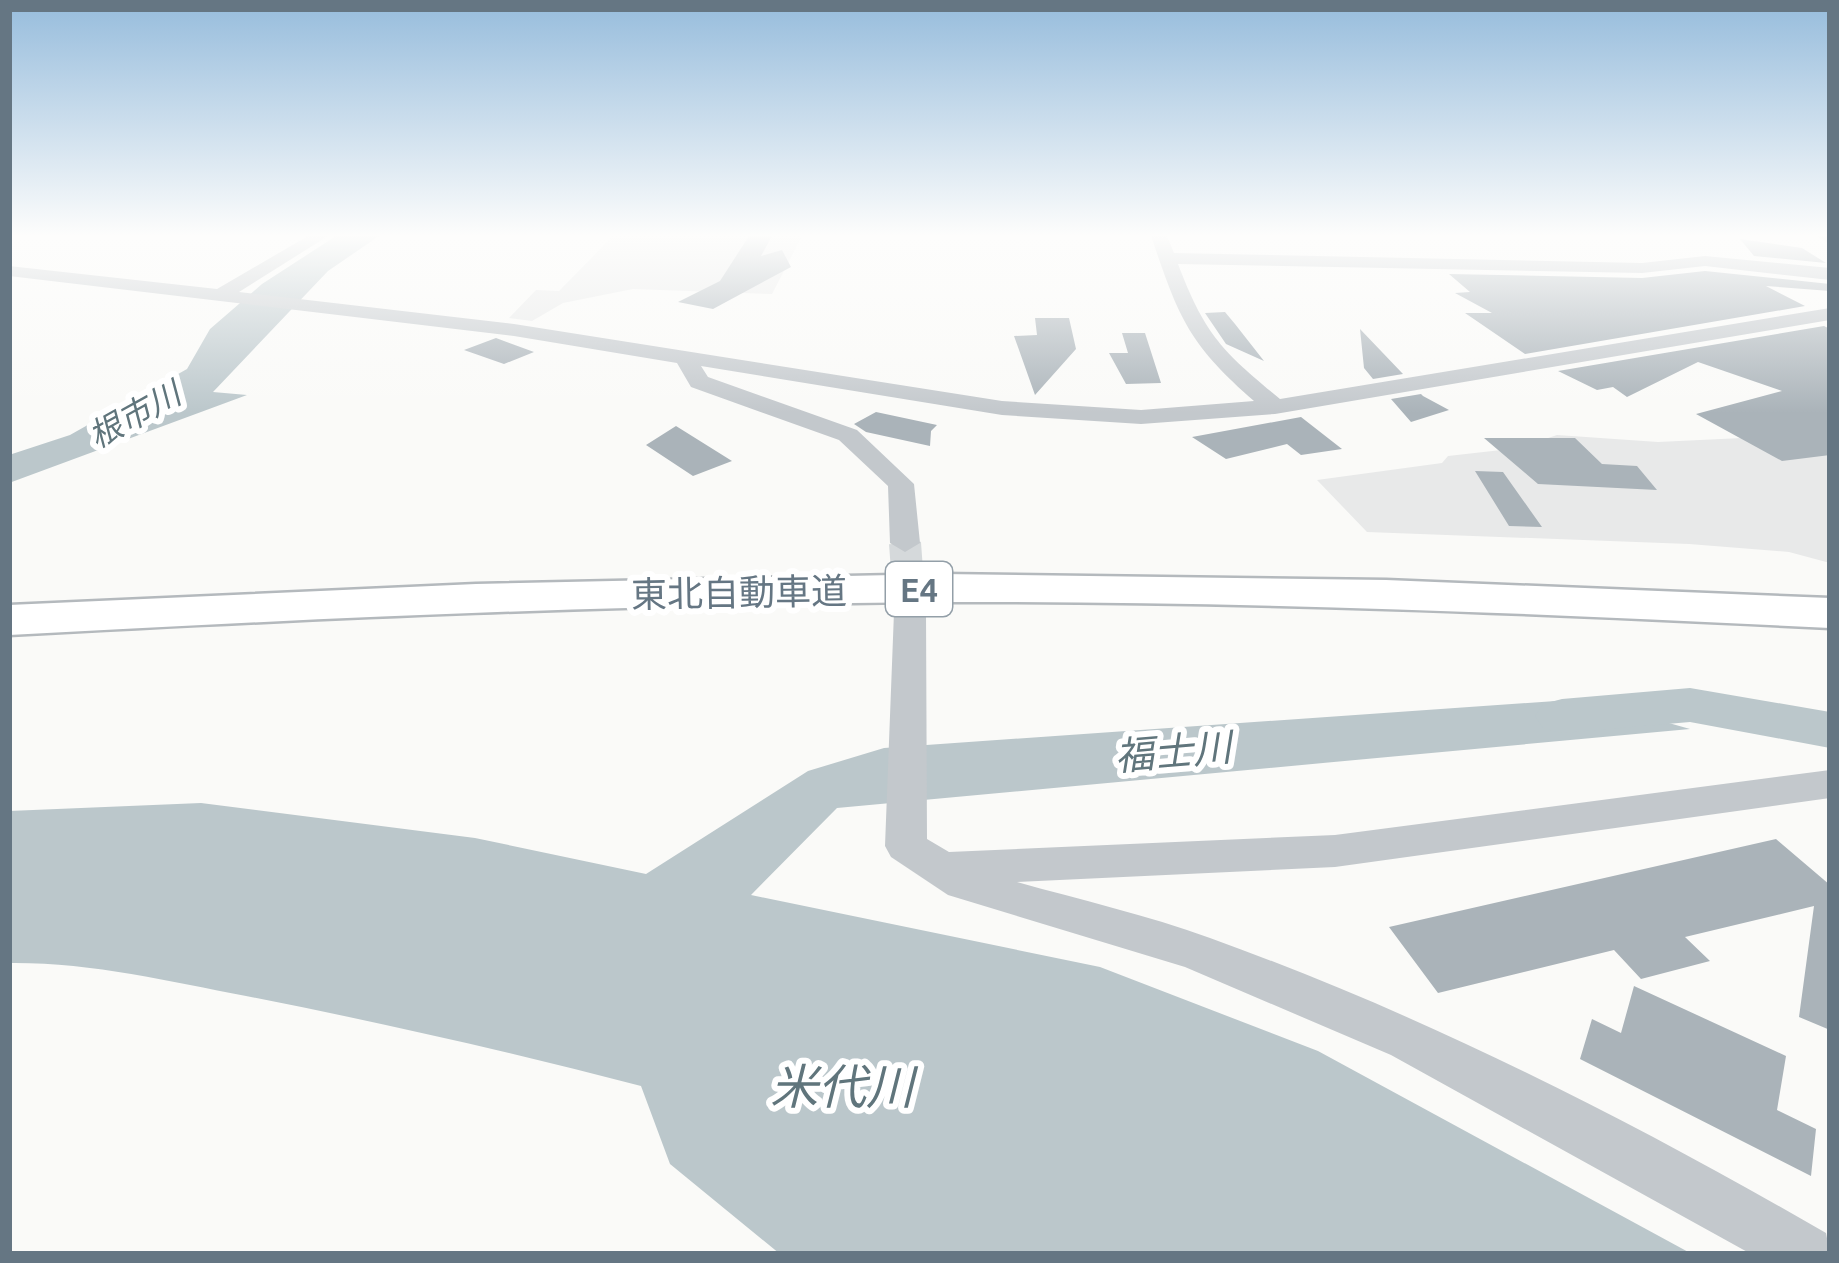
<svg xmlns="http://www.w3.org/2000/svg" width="1839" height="1263" font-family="Ubuntu,'Noto Sans JP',sans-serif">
<rect width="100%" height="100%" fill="#fafaf8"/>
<path fill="#e8e9e9" d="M613,236h189l-30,58 -139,-5 -70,14 -31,18 -23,-3 27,-28 23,1z
M1830,422v141l-41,-11 -100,-8 -322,-12 -50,-52 125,-17 6,-7 71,-8 38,-13 101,7 84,-4z"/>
<path fill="#bbc7cb" d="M336,236h43l-51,35 -115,121 34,3 -238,88v-28l61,-20 117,-66 23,-40 52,-45z
M1584,699l106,30 -853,79 -86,87 349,72 218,84 374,203h-912l-110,-90 -29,-78c-131,-34 -262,-64 -395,-90 -78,-15 -157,-34 -237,-33v-152l192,-8 274,35 171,36 162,-103 76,-23z"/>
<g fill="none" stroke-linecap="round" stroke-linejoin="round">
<path fill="#bbc7cb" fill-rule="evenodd" d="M1817,236h13v8z
M1690,688l140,24v36l-140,-26 -128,11 -19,-5 -8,-12 8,-12 19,-5z"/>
</g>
<path fill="#aab3b9" d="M749,236h23l-11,20 21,-6 9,17 -78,42 -35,-7 42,-21z
M1740,239l62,9 24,15 -72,-7z
M1705,271l125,13v7l-64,-5 39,20 -280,48 -60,-41h27l-37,-20 15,-1 -21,-18 193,4z
M1225,312l10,12 29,37 -38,-17 -21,-31z
M1035,318h34l7,31 -41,46 -21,-59 23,-1z
M1824,326l6,3v126l-48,6 -86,-47 86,-23 -84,-29 -71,35 -14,-10 -16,3 -39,-19z
M1360,329l43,45 -30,5 -9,-11z
M1122,333h23l16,50 -35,1 -17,-31h19z
M496,338l38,14 -30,12 -40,-14z
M1421,394l2,2 26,14 -38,12 -20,-23z
M876,412l61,13 -6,6 -1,15 -64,-14 -12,-8z
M1301,417l41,32 -41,6 -14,-11 -61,15 -34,-22z
M676,426l56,35 -39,15 -47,-31z
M1484,438h91l27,26 35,2 20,24 -119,-6z
M1475,471l28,1 39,55 -33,-1z
M1776,839l54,46v145l-31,-13 15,-111 -129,31 25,24 -69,18 -27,-29 -176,43 -49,-66z
M1634,986l152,70 -9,54 39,19 -5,47 -231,-117 12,-40 29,14z"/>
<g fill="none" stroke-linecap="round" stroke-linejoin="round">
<path stroke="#d5d9db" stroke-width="32" stroke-dasharray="32 15" stroke-linecap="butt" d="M905,543l5,69"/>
<g stroke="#b4b9bd" stroke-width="5">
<path id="highway" d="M942,574l444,6 444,18v30c-296,-15 -592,-27 -888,-26 -311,2 -622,16 -933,33v-30l467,-21z"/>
</g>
<path fill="#c3c8cc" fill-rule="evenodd" d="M308,236h20l-89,56 275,32 488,77 139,9 113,-9c-66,-58 -75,-83 -103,-165h16l7,17 468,10 63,-7 125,12v12l-125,-14 -63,7 -464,-9c27,71 44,87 102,135l550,-91v12l-555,94 -134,10 -139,-9 -301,-49 7,11 149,53 57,54 6,59 -15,9 -15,-9 -2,-57 -49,-46 -148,-53 -14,-24 -163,-27 -505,-60v-10l208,23z
M910,602l16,10 1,227 22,13 386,-17 495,-65v28l-495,69 -318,15c64,18 130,33 193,56 214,77 419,181 616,295l4,21h-79l-360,-199 -206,-88 -237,-72 -57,-38 -6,-11 9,-234z"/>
<use href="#highway" fill="#fff" fill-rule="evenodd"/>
</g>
<linearGradient id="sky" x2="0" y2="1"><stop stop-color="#96bcdc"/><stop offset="0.57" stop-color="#fdfdfc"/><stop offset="1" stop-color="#fdfdfc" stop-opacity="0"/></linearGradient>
<rect width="1839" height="413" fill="url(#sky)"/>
<g text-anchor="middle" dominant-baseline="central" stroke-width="12" stroke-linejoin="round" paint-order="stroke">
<g font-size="33" font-style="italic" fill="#60757c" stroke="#fff">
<text transform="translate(134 414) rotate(-29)">根市川</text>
</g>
<rect fill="#fff" stroke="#939fa8" stroke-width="3" x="886" y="562" width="66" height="54" rx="9"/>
<g font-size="33" font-weight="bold" fill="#657683">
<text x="919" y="589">E4</text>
</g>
<g font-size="36" fill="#657683" stroke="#fff">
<text transform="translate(739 592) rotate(-1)">東北自動車道</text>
</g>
<g font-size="39" font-style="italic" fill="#60757c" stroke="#fff">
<text transform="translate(1173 751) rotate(-5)">福士川</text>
</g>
<g font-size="48" font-style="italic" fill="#60757c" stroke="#fff">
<text x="842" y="1086">米代川</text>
</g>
</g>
<rect width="1839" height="1263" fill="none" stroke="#657683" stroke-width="24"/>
</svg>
